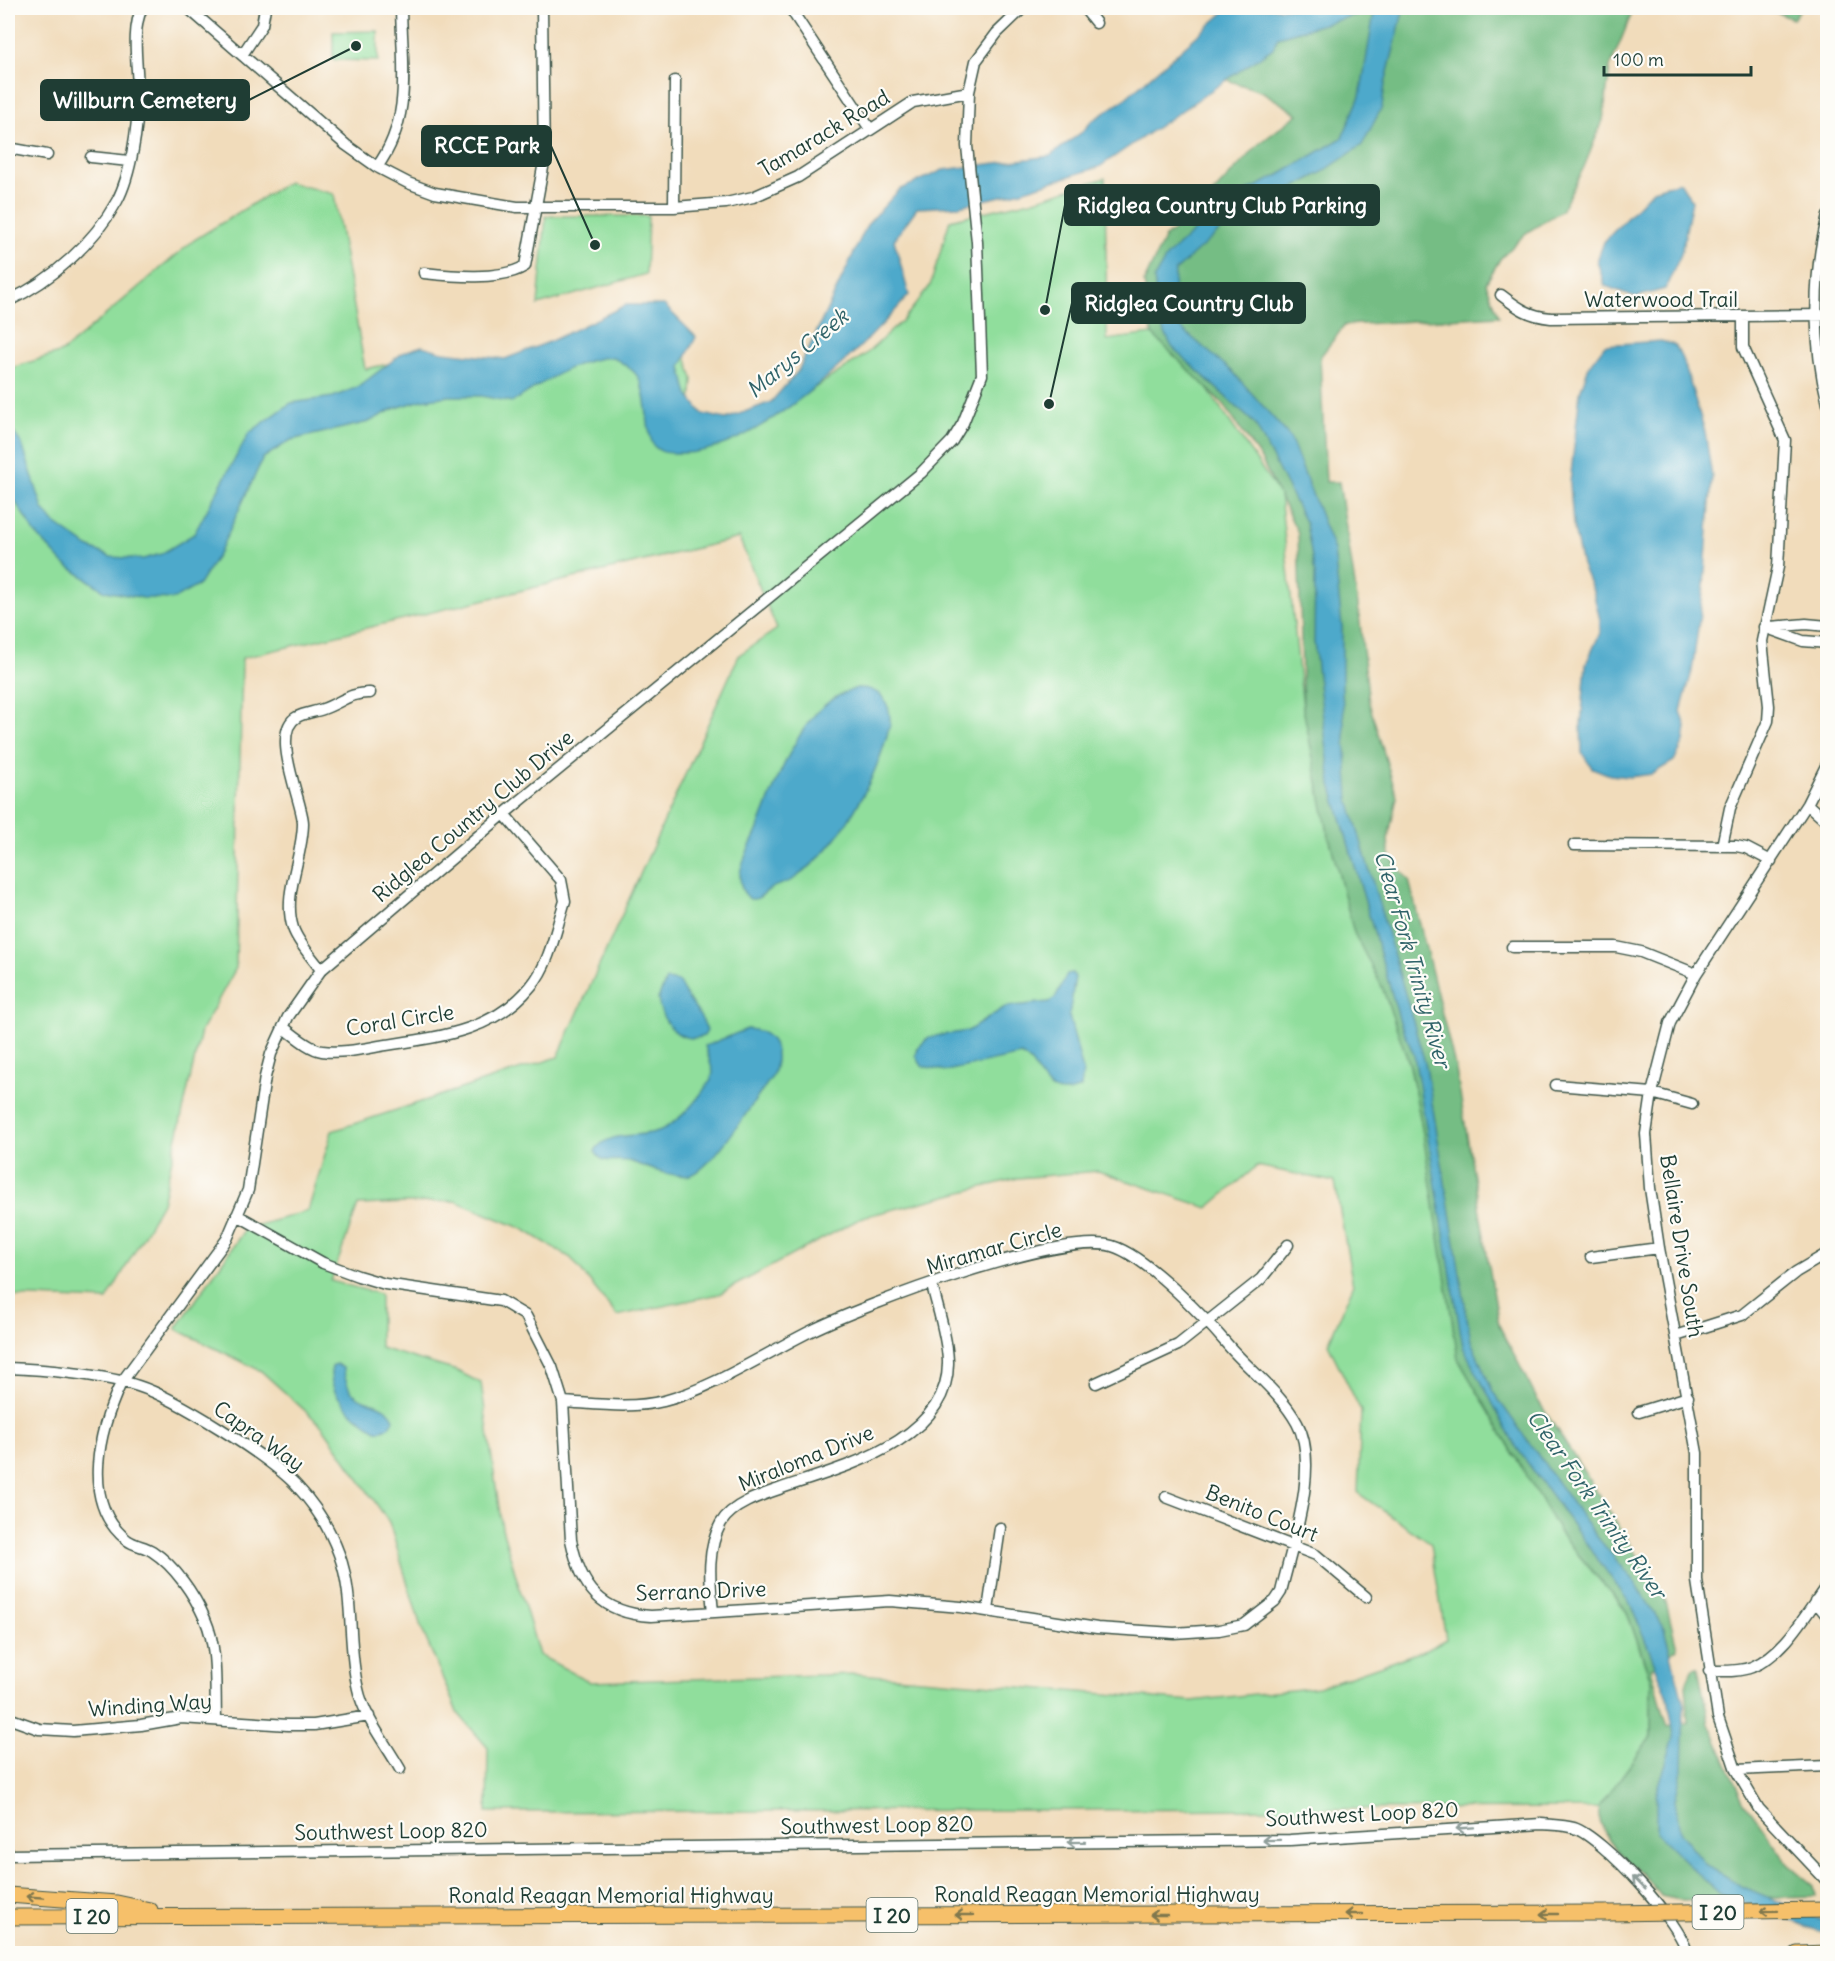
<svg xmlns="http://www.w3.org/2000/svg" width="1835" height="1961" font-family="Delius,sans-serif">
<rect width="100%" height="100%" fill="#fdfcf7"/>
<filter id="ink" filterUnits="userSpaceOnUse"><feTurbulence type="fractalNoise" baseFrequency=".0167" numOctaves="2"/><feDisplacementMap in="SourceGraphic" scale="12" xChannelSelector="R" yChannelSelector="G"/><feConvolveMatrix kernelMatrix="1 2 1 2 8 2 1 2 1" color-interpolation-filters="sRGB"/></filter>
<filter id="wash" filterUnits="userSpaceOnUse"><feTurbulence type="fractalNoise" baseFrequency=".008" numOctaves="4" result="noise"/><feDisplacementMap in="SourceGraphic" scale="24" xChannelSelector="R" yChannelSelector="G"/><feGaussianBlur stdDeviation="1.35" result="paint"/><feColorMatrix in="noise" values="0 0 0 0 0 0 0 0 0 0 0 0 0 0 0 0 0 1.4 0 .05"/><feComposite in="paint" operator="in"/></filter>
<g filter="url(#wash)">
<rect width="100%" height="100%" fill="#f1dcbb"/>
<path fill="#90de9c" stroke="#588e68" stroke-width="1.5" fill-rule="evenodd" d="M378,31v30l-45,-1v-28z
M1105,178l2,162 45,-6 50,47 78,114 23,213 107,358 12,62 138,405 67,79 24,69v56l-53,71 -1111,4 1,-64 -31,-36 -36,-85 -32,-105 -67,-96 -61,-55 -85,-42 69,-100 63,-18 24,-80 226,-74 181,-402 38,-26 -38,-91 -497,120 -6,310 -35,63 -39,172 -55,97 -99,-4v-927l54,-17 132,-112 94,-58 46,12 31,175 78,-17 9,11 129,-6 100,-18 12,40 -2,30 55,24 119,-78 39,-36 26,-33 20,-66 81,-19zM1257,1166l78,16 18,104 -25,58 33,67 -3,82 73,51 15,95 -20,11 -107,37 -127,14 -334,-27 -268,8 -51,-27 -37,-127 -21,-145 -24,-12 -77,-23v-54l-49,-13 27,-76 97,-4 68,28 48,29 46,58 102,-22 144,-77 155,-39 80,-7 110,37z
M546,216h102l-2,58 -108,31z"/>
<path fill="#74bd84" stroke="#4a7d5c" stroke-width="1.5" d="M1349,8h285l-24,59 -7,53 -19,47 -23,44 -35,22 -26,26 -14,24 13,33 -154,9 -25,32 6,125h13l19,123 11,98 28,94 -9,42 1,13 7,13 13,15 47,190 43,255 38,74 128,199 12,50 -26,20 17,59 20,-4 -3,-37 8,-18 5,-1 11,56 34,78 45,63 26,22 2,10 -136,4 -19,-4c-20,-31 -61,-48 -63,-88l53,-71v-56l-24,-69 -67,-79 -102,-174 -36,-231 -12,-62 -28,-79 -28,-54 -26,-100 -25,-125 -5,-175 -37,-74 -38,-55 -71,-70 -8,-52 21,-45 22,-16 72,-77 39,-30 -35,-22 -39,-13 9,-4 5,-22z
M1765,8h36l-8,11z"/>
<path fill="#4da9cb" stroke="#367380" stroke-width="1.5" d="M1229,8h175l-19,76 -3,23 -20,38 -41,28 -89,47 -57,51 -2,37 3,16 57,48 57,65 44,113 8,77v64l7,109 77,266 45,275 22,51 100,140 36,43 35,53 20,76 -2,67 -7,29 5,33 26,32 35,21 86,36v12l-108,-40 -63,-61v-38l18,-58 -6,-40 -37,-92 -117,-161 -51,-97 -49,-292 -14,-33 -69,-238 -17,-142 1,-68 -9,-50 -51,-100 -83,-77 -12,-24 -6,-44 13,-23 60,-55 52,-26 63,-37 18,-42 14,-83 -22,3 -74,21 -5,11 -174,119 -81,25 -59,14 -42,2 -23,32 15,55c-47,54 -153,159 -228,158 -10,0 -19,1 -26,-6 -9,-8 -7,-55 -17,-70 -4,-8 -18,-15 -25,-20 -40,2 -67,25 -101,45l-31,-6h-32l-27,4 -29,9 -24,13 -78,18 -28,18 -44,95 -20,32 -25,14 -31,-1 -38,-7 -41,-27 -29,-31 -27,-43v-65l14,19 21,65 10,13 35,25 23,10 32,2 18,-5 33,-20 55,-101 42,-30 42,-6 25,-10 46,-35 18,-6 21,6 62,7 44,-17 77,-37h38l32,32 -15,30 7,28 15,19 23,5 45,-17 27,-31 69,-146 32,-35 44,-20 107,-14 32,-24 11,-12 28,-18z
M1680,182l12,19 -11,53 -16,35 -29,8 -31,-11 -8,-25 7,-19 49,-52z
M1661,341l14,4 9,18 21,69 7,45 -8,108 -12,86 -11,40 5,16 -2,15 -10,19 -22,13 -22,3 -20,-2 -18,-7 -10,-15 -1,-28 5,-61 14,-31v-13l-7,-29 -11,-26 -9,-40 -3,-42 10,-91 9,-26 16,-21z
M857,688c23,-1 34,14 33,36 -13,54 -48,122 -95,154 -8,6 -18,6 -25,11 -8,4 -9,11 -20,10 -8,-6 -10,-14 -10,-25 2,-15 11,-29 17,-43 14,-37 33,-90 61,-120 11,-11 24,-18 39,-23z
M1072,973l3,4 -6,39 14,55 -2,17c-41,17 -38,-23 -60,-33l-75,16 -24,-5 -6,-10 2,-8 11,-11 39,-6 37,-24 44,-5 6,-4 12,-24z
M666,980l13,2c7,19 23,30 28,49l-3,5c-26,9 -43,-15 -46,-37z
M747,1029c29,2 34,24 25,48 -16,20 -61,95 -82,98 -19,3 -41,-7 -58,-13 -14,-5 -30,5 -37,-11 12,-21 46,-12 66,-21 21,-10 37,-31 50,-50l2,-8 -8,-26z
M336,1364l7,4c2,8 3,16 8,23 11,14 36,10 43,28 -4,9 -9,12 -18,11 -20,-12 -51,-36 -44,-63z"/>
</g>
<g filter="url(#ink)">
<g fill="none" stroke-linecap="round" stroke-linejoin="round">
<g stroke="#3e5548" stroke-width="13">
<path id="minor" d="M188,8l158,137 31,22 31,16 27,10 82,14h157l52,-4 27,-6 45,-20 115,-75 56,-10
M790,8l80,121
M1084,8l12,15
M242,55l20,-30 3,-17
M8,148l39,7
M91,157l38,4
M377,167c36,-49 25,-102 24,-159
M674,207l1,-126
M1828,216c-16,59 -15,129 0,188
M424,273c28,3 77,8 101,-7l19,-104 -2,-154
M1501,295c17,13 28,21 50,23l277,-3
M8,301c43,-20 86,-58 109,-100 14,-26 21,-74 21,-103 1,-27 -8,-66 4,-90
M1764,627l39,14 25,2
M1770,627l36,-3 22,2
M1828,762l-21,42 -111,170 -26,49 -18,70 -6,41 4,54 9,60 38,205v128l21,136 18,53 23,39 69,73
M1807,804l21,19
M1574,845l162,1 10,2 25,13
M1722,846l8,-38 38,-87 1,-15 -7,-65 16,-74 7,-127 -42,-93v-29
M1512,947h104l25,5 55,22
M321,970c-9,-13 -23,-27 -28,-42 -11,-34 10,-71 10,-105 0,-20 -34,-91 -6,-106 7,-4 18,-5 26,-8 17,-6 28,-17 47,-16
M283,1027c11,8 26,22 39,24 20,3 45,-3 64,-6 54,-8 109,-14 145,-59 19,-22 25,-58 34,-85l-4,-21 -57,-66
M1556,1085l96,8 40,11
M237,1215l86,48 35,13 27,8 116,17 25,15 26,51 11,35 8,138c10,48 30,73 80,76l239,-15 71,6 136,21 77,5 45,-3 25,-5 31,-24 6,-9c10,-44 40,-127 16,-169 -17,-31 -48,-53 -70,-79 -24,-28 -81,-88 -115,-98 -53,-15 -248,59 -301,85 -45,22 -99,58 -147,70 -33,8 -67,3 -101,1
M1591,1257l68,-9
M1676,1336l66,-21 54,-43 32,-19
M8,1368c35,1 97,7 130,18 38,12 130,70 158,99 18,19 34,44 43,69 16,44 8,90 19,135 6,28 28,55 42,80
M1096,1383l82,-38 83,-66 27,-34
M1639,1412l49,-15
M1166,1497l150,58 50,42
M1815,1601l13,16
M988,1610l12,-82
M713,1612c-3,-31 -7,-61 8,-89 10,-18 40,-28 58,-34 60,-21 171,-47 169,-128 -1,-25 -10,-51 -16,-76
M1709,1671c14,0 30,1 43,-4 34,-14 55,-55 76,-83
M8,1718l31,11 34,2 68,-6 40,-7 107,7h26l55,-9
M216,1719c-1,-32 2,-71 -11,-100 -11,-25 -30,-53 -53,-68 -8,-5 -17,-5 -25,-11 -48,-38 -27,-112 -6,-157l106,-144 21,-49 17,-113 6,-23 17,-37 33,-47 183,-156 417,-341 31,-32 11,-18 19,-48 -5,-133 -10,-96 2,-54 7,-31 21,-28 26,-25
M1736,1770l92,-4
M8,1855l1282,-15 251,-16c11,1 23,1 33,4 28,9 110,97 113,126"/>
</g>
<g stroke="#3e5548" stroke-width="17">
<path id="highway" d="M8,1895l109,8 33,7
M8,1917l1600,-4
M1797,1954l31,-1"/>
</g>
<use href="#minor" stroke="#fff" stroke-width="10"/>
<use href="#highway" stroke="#f6c06b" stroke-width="15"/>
<g stroke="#3e5548" stroke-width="17" stroke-linecap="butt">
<path id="highway-bridge" d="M1608,1913l220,-3"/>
</g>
<use href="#highway-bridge" stroke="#f6c06b" stroke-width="15"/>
</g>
<defs><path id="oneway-shaft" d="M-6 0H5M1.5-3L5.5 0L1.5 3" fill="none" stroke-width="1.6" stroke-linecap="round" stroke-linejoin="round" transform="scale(1.5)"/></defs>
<g stroke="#8f9e9a">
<use href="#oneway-shaft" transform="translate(1465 1828) rotate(176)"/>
<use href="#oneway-shaft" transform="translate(1271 1840) rotate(179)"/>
<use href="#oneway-shaft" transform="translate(1076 1842) rotate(179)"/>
<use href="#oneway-shaft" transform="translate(1639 1883) rotate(-135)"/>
</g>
<g stroke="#80784d">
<use href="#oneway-shaft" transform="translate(35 1897) rotate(-176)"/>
<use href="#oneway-shaft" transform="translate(1769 1911) rotate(179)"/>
<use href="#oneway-shaft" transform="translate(1354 1914) rotate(180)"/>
<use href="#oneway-shaft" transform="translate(1549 1914) rotate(180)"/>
<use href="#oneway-shaft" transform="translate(964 1915) rotate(180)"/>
<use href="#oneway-shaft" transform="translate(1159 1915) rotate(180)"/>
</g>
</g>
<g text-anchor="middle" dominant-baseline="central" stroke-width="4.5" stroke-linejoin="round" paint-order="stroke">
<g fill="#fdfcf7" stroke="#62766e" stroke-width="1.5">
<rect x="1692.5" y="1895" width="51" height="34" rx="4.5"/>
<rect x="866.5" y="1898" width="51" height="34" rx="4.5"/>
<rect x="66.5" y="1899" width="51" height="34" rx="4.5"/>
</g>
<g font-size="20" font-weight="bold" fill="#1f3d34">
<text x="1718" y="1912">I 20</text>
<text x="892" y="1915">I 20</text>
<text x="92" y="1916">I 20</text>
</g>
<g font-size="21" fill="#1f3d34" stroke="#fdfcf7">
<text transform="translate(824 133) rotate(-31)">Tamarack Road</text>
<text x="1661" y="299">Waterwood Trail</text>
<text transform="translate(473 816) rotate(-40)">Ridglea Country Club Drive</text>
<text transform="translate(400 1020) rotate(-9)">Coral Circle</text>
<text transform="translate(1682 1246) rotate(81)">Bellaire Drive South</text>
<text transform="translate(994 1248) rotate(-16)">Miramar Circle</text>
<text transform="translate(259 1436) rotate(35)">Capra Way</text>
<text transform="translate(806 1458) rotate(-22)">Miraloma Drive</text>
<text transform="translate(1262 1513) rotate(22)">Benito Court</text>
<text transform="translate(701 1591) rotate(-2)">Serrano Drive</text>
<text transform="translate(150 1705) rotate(-4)">Winding Way</text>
<text transform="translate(1362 1814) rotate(-3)">Southwest Loop 820</text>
<text transform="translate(877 1825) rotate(-1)">Southwest Loop 820</text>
<text transform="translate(391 1831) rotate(-1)">Southwest Loop 820</text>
<text x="1097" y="1894">Ronald Reagan Memorial Highway</text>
<text x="611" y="1895">Ronald Reagan Memorial Highway</text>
</g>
<g font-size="22" font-style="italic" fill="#2f6369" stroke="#fdfcf7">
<text transform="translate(797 353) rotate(-40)">Marys Creek</text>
<text transform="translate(1413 959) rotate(74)">Clear Fork Trinity River</text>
<text transform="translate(1597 1504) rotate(55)">Clear Fork Trinity River</text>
</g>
</g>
<path fill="none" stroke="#1f3d34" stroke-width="2" d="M356 46L249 100M595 245L551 146M1045 310L1065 205M1049 404L1072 303"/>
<g fill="#1f3d34" stroke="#fdfcf7" stroke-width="2">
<circle cx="356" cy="46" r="6"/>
<circle cx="595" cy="245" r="6"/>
<circle cx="1045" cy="310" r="6"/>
<circle cx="1049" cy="404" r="6"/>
</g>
<g fill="#1f3d34" stroke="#1f3d34" stroke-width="2">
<rect x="41" y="80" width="208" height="40" rx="6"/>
<rect x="422" y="126" width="129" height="40" rx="6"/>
<rect x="1065" y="185" width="314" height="40" rx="6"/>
<rect x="1072" y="283" width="233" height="40" rx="6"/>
</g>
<g font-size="22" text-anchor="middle" font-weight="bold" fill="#fff">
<text x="145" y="108">Willburn Cemetery</text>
<text x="487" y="153">RCCE Park</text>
<text x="1222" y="213">Ridglea Country Club Parking</text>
<text x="1189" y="311">Ridglea Country Club</text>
</g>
<rect width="1835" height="1961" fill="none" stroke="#fdfcf7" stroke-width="30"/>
<path d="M1604 66v9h147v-9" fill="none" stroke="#1f3d34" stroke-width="3"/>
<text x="1613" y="66" font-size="18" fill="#1f3d34" stroke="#fdfcf7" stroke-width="4.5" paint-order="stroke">100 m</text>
</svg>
